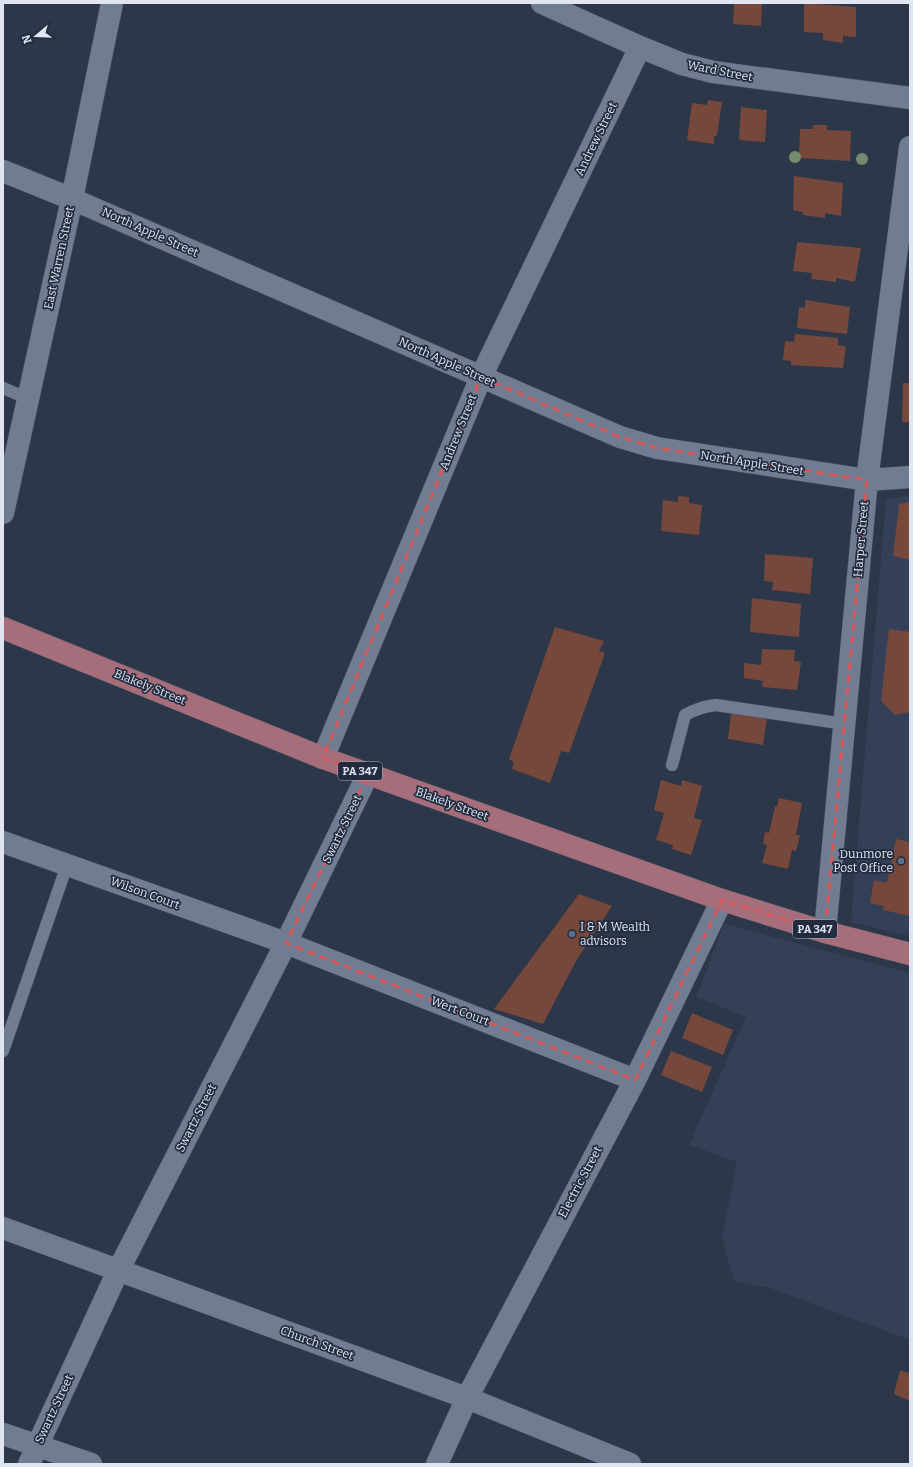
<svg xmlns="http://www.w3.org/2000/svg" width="913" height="1467" font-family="Bitter,serif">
<rect width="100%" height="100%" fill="#2c3749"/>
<path fill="#334058" d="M910,496v440l-59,-14 35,-423z
M724,924l186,49v367l-140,-52 -36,-7 -12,-44 15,-75 -48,-17 57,-128 -50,-20z"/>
<path fill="#76483b" d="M734,3h28l-1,23 -28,-2z
M804,3l52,4v30l-13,-1v7l-20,-3v-7l-19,-1z
M708,100l14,2 -5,34h-3v8l-27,-4 5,-37 15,2z
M741,107l26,3 -2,32 -26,-2z
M813,125h14v5l24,1 -1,30 -51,-3 1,-29h13z
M794,176l49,7 -2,33 -16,-3v5l-22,-3v-3l-10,-2z
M797,242l64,6 -6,34 -19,-4v4l-25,-3 1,-6 -19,-2z
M805,300l45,7 -3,27 -50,-6 2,-21 6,1z
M795,334l43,4v7l8,2 -3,21 -52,-3v-4l-8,-1 2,-19 9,1z
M903,383h7v39h-8z
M678,496l11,1v6l13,2 -3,30 -38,-4 2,-31 15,2z
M910,502v58l-17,-4 6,-52z
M765,554l48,4 -3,36 -38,-4 1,-8 -9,-1z
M752,598l49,6 -2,33 -49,-5z
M555,627l49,14 -5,10 6,2 -36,100 -8,-2 -11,32 -38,-14 2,-7 -5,-3z
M889,629l21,3v80l-15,3 -14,-14z
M762,649l33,1 -1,11 7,1 -4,28 -35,-3 1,-6 -19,-3v-15l17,2z
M731,713l36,4 -4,28 -35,-6z
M661,780l20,6 1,-6 20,6 -8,32 8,2 -11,35 -19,-6 1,-4 -17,-5 8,-27 -10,-3z
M779,798l23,5 -6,32h4l-4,16 -4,-1 -4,19 -26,-6 5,-18 -4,-1 2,-12 4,1 6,-27 2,1z
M896,839l14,3v74l-27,-6 1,-4 -14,-3 4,-23 13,3z
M579,894l33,12 -36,55 -33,63 -49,-15z
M692,1013l41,17 -10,25 -41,-17z
M671,1051l41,16 -10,25 -41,-17z
M910,1368v33l-16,-7 6,-24 8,3z"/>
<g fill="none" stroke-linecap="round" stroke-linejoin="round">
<g stroke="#495262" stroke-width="13">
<path id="service" d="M3,388l26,11
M672,765l13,-50c11,-6 19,-9 31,-10l129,19
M3,1051l64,-186"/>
</g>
<g stroke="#495262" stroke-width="23">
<path id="minor" d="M542,3l98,44 42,17 31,8 197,26
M3,171l69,28 548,238 37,11 210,32 43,-3
M3,513l69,-314 40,-196
M323,758l158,-381 159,-330
M3,842l283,101 349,137
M825,932l42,-452 43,-333
M3,1228l464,170 163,66
M3,1434l88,30
M29,1464l89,-193 168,-328 82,-169
M437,1464l30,-66 168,-318 87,-180"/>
</g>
<g stroke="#495262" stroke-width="23">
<path id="primary" d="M3,628l320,130 399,142 103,32 85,22"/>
</g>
<use href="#service" stroke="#6f7c91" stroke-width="12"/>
<use href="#minor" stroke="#6f7c91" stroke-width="22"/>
<use href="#primary" stroke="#a66d7b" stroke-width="22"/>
</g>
<g fill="#758b6d">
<circle cx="795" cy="157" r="6"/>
<circle cx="862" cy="159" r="6"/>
</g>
<path fill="none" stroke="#d8585a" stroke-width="3" stroke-dasharray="8 5" stroke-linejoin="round" d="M481,377l139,60 37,11 210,32 -42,452 -103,-32 -87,180 -349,-137 82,-169 -45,-16z"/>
<g fill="#5c6f8a" stroke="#222c3e" stroke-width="1.5">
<circle cx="901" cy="861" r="4"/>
<circle cx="572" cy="934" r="4"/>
</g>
<g text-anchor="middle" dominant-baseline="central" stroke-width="3.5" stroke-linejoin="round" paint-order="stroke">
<g fill="#222c3e" stroke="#a6aebc" stroke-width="1">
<rect x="338" y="762" width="44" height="18" rx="3"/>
<rect x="793" y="920" width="44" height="18" rx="3"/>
</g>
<g font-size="11" font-weight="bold" fill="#dfe6f2">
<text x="360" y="771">PA 347</text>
<text x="815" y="929">PA 347</text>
</g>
<g font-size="12" fill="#dfe6f2" stroke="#222c3e">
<text transform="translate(720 71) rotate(11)">Ward Street</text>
<text transform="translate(596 139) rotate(-64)">Andrew Street</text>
<text transform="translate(150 232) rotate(24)">North Apple Street</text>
<text transform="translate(59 258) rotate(-78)">East Warren Street</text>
<text transform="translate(447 362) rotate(24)">North Apple Street</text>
<text transform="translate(458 432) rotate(-68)">Andrew Street</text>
<text transform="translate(752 463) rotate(9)">North Apple Street</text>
<text transform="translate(861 539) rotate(-85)">Harper Street</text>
<text transform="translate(150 687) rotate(22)">Blakely Street</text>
<text transform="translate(452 804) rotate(20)">Blakely Street</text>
<text transform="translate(342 829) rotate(-64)">Swartz Street</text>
<text transform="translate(145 893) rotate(20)">Wilson Court</text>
<text transform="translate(460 1011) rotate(21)">Wert Court</text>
<text transform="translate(196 1118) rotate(-63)">Swartz Street</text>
<text transform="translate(580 1182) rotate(-62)">Electric Street</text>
<text transform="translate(317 1343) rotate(20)">Church Street</text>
<text transform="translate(54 1409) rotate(-65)">Swartz Street</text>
</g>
<g font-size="12" fill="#dfe6f2" stroke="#222c3e" text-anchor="end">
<text x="893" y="854">Dunmore<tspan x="893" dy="14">Post Office</tspan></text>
<text x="580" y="927" text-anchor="start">I &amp; M Wealth<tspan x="580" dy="14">advisors</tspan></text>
</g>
</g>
<rect width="913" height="1467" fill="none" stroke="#dfe6f2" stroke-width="8"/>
<g transform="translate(36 36) rotate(251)" stroke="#222c3e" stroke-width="3" paint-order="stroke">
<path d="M0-3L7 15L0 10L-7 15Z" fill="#dfe6f2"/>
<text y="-6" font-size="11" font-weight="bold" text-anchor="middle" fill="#dfe6f2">N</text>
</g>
</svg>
